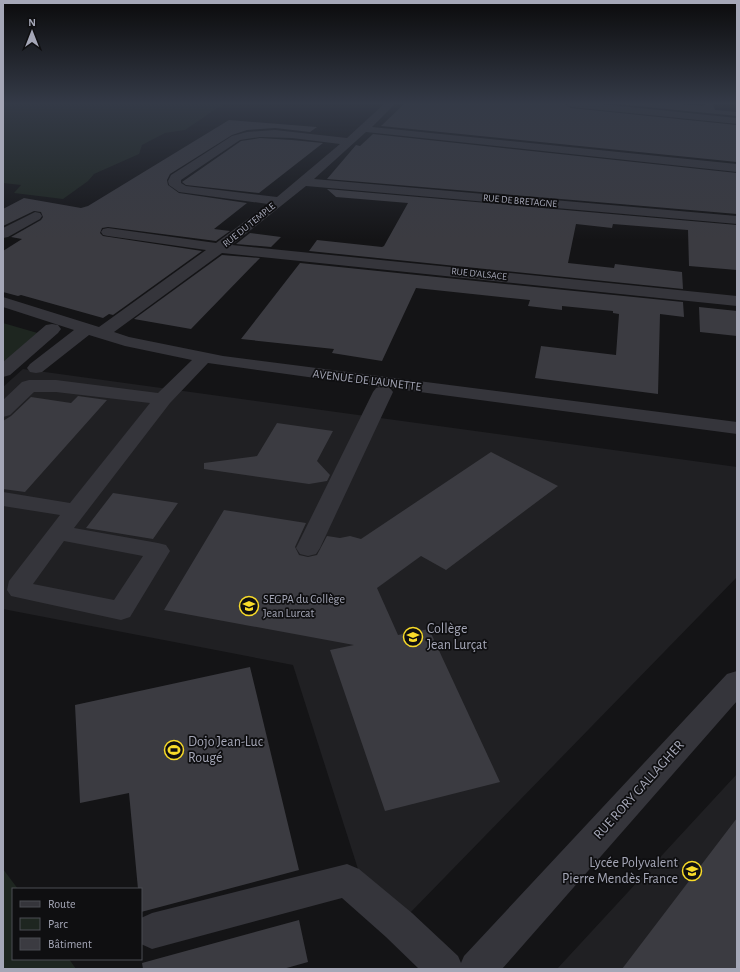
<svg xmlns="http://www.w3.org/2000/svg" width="740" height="972" font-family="'Alegreya Sans',sans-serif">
<rect width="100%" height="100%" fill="#141416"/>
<path fill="#202023" d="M23,369l714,98v110l-330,339 -49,-47 -65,-204 -290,-56v-222z
M737,774v195h-180z"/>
<path fill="#1e2620" d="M3,104h220l-38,26 -20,3 -23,12 -3,9 -45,20 -6,7 -25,18 -49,-6 7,-8 -18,-2z
M3,323l38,11 -38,35z
M3,869l15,20h-5v70h56l7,10h-73z"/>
<path fill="#3b3b41" d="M404,104h161l6,4 166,17v37l-356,-36z
M616,104h65l22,2 3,-2h7l2,6 22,2v4z
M229,120l88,7 -7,5 -35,-4 -28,2 -15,5 -62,39 -3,6 1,5 11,8 68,10 -33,26 16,2 -14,10 -108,-14 -6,1 -2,5 3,3 99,15 -89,64 -4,-1 -6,4 -82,-23 -3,1 -15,-4v-41l19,-12 -11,-2 30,-17 2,-3 -2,-5 -7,-1 -31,15v-17l21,-11 57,10 7,-2z
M373,134l364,39v41l-410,-35 29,-34 4,1z
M260,138l32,2 31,3 -64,50 -73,-8 -4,-3 59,-41z
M327,189l410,36v45l-48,-4 -1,-36 -75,-6 -1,4 -36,-4 -8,39 46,5 1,-4 67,8 1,17 -374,-38 8,-11 65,7 2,-1 24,-43 -72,-6z
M250,233l31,4 -10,10 -35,-3z
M222,255l38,3 -69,71 -57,-10z
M300,263l383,39 1,15 -24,-3 -2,80 -123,-16 6,-32 75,9 3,-41 -6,-1v-2l-51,-5v4l-34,-4 2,-6 -114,-12 -34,73 -50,-8 2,-4 -93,-10z
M699,307l38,4v25l-37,-4z
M78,396l29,4 -82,92 -22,-3v-68l8,-5 20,-19 40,6z
M277,423l56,8 -16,30 13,14 -3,6 -18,3 -105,-15v-6l53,-7z
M491,452l67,34 -112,84 -25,-14 -44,32 21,47 31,-6 71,153 -115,29 -55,-161 24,-5 -190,-35 60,-100 82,13 -11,24 4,8 9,2 9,-2 10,-19 13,2 10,-2 11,3z
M113,493l65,10 -25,36 -67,-11z
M250,667l49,203 -158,42v-23h-3l-9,-96 -49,10 -5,-98z
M737,818v151h-115z
M299,920l9,42 -25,7h-140l-1,-6z"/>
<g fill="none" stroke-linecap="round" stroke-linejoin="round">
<path fill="#35353b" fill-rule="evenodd" d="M384,104h11l-23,23 365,37v8l-371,-40 -52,47 423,37v8l-431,-38 -74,59 505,51v10l-515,-53 -108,79 15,5 94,19 514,66v12l-347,-46 3,4 -73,156 -4,6 -8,2 -8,-2 -4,-6 77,-156 3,-4 4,-1 -172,-24 -38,40 -96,125 84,15 8,2 4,6 -40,66 -9,3 -110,-24 -4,-6 2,-9 51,-66 -57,-9v-14l67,11 80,-100 -94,-11h-22l-24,23 -7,2v-17l19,-18 7,-2h27l102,13 34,-33 -67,-14 -36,-11 -47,37 -6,1 -6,-1 -3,-4 3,-4 44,-34 -71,-23v-10l96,30 107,-77 -98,-14 -5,-1 -2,-3 2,-3 5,-1 108,15 52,-39 -89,-12 -10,-7 -1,-4 3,-6 61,-39 15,-4 28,-2 72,8zM260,137l32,1 48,6 -63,53 -91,-11 -5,-3v-3l59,-40zM64,541l79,15 -29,44 -81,-16z
M566,104h35l136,14v6l-166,-17z
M35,212l5,1 2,3 -2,3 -32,18 -5,1v-10z
M52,324l6,1 3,4 -3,4 -48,42 -7,2v-15l43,-37z
M737,671v30l-235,268h-83l-33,-32 -44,-39 -190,51 -11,-5v-26l11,-5 195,-49 12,5 53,44 46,43 3,7 3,-7 263,-282z"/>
</g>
<linearGradient id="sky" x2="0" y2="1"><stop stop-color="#0b0b0c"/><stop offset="0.43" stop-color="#343a47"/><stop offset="1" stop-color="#343a47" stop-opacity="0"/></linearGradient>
<rect width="740" height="240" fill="url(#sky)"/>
<defs>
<g id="school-ring" transform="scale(1)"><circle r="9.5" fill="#0f0f11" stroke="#f8db29" stroke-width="1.5"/><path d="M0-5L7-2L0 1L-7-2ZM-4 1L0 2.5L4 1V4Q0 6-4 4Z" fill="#f8db29"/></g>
<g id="stadium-ring" transform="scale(1)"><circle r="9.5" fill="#0f0f11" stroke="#f8db29" stroke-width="1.5"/><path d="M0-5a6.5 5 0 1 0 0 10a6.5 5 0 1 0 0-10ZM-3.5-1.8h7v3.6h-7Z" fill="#f8db29"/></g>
</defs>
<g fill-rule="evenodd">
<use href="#school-ring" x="249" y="606"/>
<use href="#school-ring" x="413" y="637"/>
<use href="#stadium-ring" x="174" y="750"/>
<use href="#school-ring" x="692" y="871"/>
</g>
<g text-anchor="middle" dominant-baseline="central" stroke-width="3.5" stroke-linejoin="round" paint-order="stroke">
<g font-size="10" fill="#a5a7b7" stroke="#0f0f11">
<text transform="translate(520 201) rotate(5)">RUE DE BRETAGNE</text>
<text transform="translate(249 225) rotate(-39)">RUE DU TEMPLE</text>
<text transform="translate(479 274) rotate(6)">RUE D'ALSACE</text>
</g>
<g font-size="12" fill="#a5a7b7" stroke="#0f0f11">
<text transform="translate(367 380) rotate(7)">AVENUE DE L'AUNETTE</text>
</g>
<g font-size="12" fill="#a5a7b7" stroke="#0f0f11" text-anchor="start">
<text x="263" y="599">SEGPA du Collège<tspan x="263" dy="14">Jean Lurcat</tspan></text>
</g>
<g font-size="14" fill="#a5a7b7" stroke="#0f0f11" text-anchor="start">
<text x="427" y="629">Collège<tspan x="427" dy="16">Jean Lurçat</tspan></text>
<text x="188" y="742">Dojo Jean-Luc<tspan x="188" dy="16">Rougé</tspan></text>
<text x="678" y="863" text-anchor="end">Lycée Polyvalent<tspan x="678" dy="16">Pierre Mendès France</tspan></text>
</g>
<g font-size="14" fill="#a5a7b7" stroke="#0f0f11">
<text transform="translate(639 790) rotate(-48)">RUE RORY GALLAGHER</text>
</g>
</g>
<rect width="740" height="972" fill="none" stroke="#a5a7b7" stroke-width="8"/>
<rect x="12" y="888" width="130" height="72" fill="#0f0f11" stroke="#4b4c53"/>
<rect x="20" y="901" width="20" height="6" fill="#35353b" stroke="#4b4c53"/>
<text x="48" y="908" font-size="12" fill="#a5a7b7">Route</text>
<rect x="20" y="918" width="20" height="12" fill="#1e2620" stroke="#4b4c53"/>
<text x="48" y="928" font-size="12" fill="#a5a7b7">Parc</text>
<rect x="20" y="938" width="20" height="12" fill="#3b3b41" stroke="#4b4c53"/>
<text x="48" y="948" font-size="12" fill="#a5a7b7">Bâtiment</text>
<g transform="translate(32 32)" stroke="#0f0f11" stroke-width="3" paint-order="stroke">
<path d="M0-3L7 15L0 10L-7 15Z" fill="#a5a7b7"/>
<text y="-6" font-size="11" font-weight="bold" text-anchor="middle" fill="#a5a7b7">N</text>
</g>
</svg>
